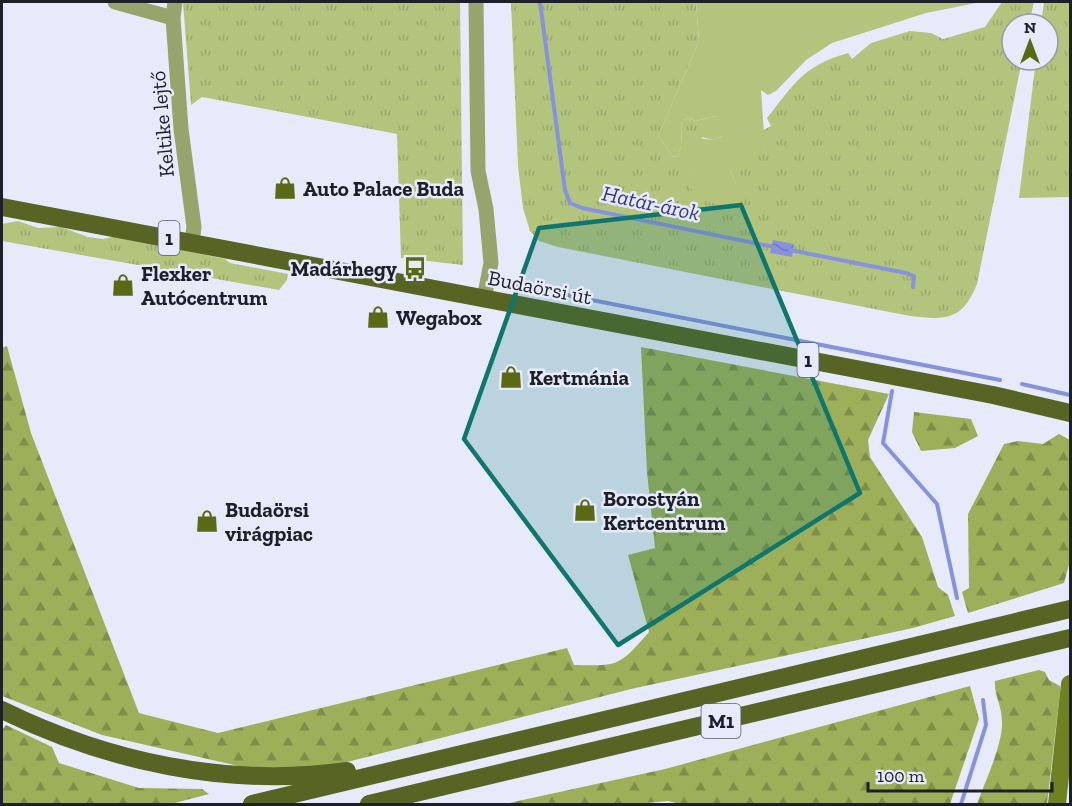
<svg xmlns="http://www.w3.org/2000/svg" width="1072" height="806" font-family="'Zilla Slab',serif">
<defs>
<pattern id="grass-tufts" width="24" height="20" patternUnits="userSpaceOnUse" patternTransform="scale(1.5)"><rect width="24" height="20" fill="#b3c47d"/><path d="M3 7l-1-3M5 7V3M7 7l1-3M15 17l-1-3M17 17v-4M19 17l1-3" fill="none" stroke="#9aa86c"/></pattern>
<pattern id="forest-firs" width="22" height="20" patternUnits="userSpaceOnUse" patternTransform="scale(1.5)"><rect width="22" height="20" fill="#9db059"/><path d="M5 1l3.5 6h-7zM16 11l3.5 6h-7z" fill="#7f8f4a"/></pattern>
<pattern id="water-waves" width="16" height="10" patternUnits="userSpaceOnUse" patternTransform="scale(1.5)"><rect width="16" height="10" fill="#8792df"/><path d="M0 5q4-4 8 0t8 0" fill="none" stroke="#6e77b5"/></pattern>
</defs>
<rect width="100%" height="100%" fill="#e7eafb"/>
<path fill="url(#grass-tufts)" d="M183,2h277l3,263 -62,-7 -4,-124 -195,-37 -11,8z
M511,2h185l3,39 -41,95 15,21 5,-1 3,-10 1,-26 7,-2 7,3 19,-5 8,11 -1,9 -10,4 -10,-3 -11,36 2,4 43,8 -6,-15 35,-22 -3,-17 9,-5 -4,-8c28,-35 36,-52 81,-65l4,6 19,-16 39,-12 21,2 12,6 42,-12 17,-25h32l-5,22h-17v36h10l-45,224c-15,37 -31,36 -67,32l-352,-69 -19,-6 -9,-10 -7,-23 -5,-42z
M1044,2h26v195l-51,1 17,-138h12v-36h-7z
M18,221l20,7 23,-1 27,10 15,2 13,-3 109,23 5,4 58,11 -1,6 -8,10 -277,-49v-17z"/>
<path fill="url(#forest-firs)" d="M7,346l24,87 108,280 79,20 349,-85 7,17c46,1 45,1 75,-33l-21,-77 27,-7 -8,-76 -6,-125 248,47 -21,46 2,17 52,80 16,50 10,8 7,21 -42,12 -282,61 -311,80 -77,-2 -141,-32 -100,-39v-348z
M914,412l57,7 7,17 -23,12 -34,3 -9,-19z
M1059,434l11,6v121l-6,22 -96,30 -6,-21 7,-4 -1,-74 36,-70 14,-3 25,3z
M1039,670l6,2 4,8 11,6v7l-13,111h-70c8,-22 23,-54 25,-77 1,-22 -8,-29 -7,-46z
M970,686l9,33 -29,85h-270l-12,-3 -33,3h-130l160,-35z
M6,725l46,22 7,16 80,25 63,1 7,5 -38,10h-169v-74z"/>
<path fill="#b3c47d" d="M696,2h285l-55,11 -94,30 -26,17 -30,31 -8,4 -7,-5 4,58 -26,21 -9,1 6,15 -1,9 -16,10c-14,-2 -22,-6 -30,-18l4,-10 -12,-7 9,-23 7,-2 2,-6 13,2 10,-4v-9l-7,-11 -19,5 -7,-3 -7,2 -1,26 -3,10 -5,1 -15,-21 41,-95z"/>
<path fill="url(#water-waves)" d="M773,240l21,4 -2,13 -22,-4z"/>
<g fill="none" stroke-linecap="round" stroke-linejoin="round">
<path stroke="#8792df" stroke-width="4" d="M540,2l25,188 5,13 12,5 192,39
M790,250l116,23 8,3 -1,11
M561,294l439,86
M1022,384l48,11
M892,391l-9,52 54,61 20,94
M961,804l25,-79 -3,-25"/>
<path stroke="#97a46c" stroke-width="15" d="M115,2l58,16
M175,2l-2,16 8,111 13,98 -2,15
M476,2l2,169 8,38 5,54 -7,36"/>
<path stroke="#6f8123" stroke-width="18" d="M1057,804l13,-120"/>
<path stroke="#576424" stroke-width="18" d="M2,207l991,188 77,18
M2,710c106,52 227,78 345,61
M252,804l818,-195
M369,804l701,-166"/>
</g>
<path fill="#0f766e" fill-opacity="0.2" stroke="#0f766e" stroke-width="4.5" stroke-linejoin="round" d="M741,205l119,288 -242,152 -154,-206 75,-211z"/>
<defs>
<g id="shop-bare" transform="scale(1.8)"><path d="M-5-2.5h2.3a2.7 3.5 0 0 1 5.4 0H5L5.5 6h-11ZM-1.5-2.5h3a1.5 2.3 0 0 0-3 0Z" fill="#5a6913" stroke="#e7eafb" stroke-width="2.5" paint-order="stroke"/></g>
<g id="bus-bare" transform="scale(1.8)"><path d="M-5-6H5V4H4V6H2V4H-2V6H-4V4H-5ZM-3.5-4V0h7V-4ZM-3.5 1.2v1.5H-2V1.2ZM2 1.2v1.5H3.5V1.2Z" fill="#5a6913" stroke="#e7eafb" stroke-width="2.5" paint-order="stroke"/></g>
</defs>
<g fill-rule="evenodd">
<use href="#shop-bare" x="285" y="188"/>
<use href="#bus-bare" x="415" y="268"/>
<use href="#shop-bare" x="123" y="285"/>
<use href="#shop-bare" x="378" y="317"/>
<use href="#shop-bare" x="511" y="377"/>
<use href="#shop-bare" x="585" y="510"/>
<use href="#shop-bare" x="207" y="521"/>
</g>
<g text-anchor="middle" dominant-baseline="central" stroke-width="5" stroke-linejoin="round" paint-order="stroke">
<g fill="#e7eafb" stroke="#5a5c68" stroke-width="1.5">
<rect x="158.5" y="221" width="21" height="34" rx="4.5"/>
<rect x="797.5" y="343" width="21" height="34" rx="4.5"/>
<rect x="701.5" y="704" width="39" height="34" rx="4.5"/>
</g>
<g font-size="20" font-weight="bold" fill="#1d1f29">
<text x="169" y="238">1</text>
<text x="808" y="360">1</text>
<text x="721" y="721">M1</text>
</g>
<g font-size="21" fill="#1d1f29" stroke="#e7eafb">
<text transform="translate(162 124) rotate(-95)">Keltike lejtő</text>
<text transform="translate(540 287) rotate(11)">Budaörsi út</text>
</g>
<g font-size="21" font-weight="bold" fill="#1d1f29" stroke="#e7eafb" text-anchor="start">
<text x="303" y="188">Auto Palace Buda</text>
<text x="397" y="268" text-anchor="end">Madárhegy</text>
<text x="141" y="273">Flexker<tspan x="141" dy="24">Autócentrum</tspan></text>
<text x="396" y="317">Wegabox</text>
<text x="529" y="377">Kertmánia</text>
<text x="603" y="498">Borostyán<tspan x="603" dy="24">Kertcentrum</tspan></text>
<text x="225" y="509">Budaörsi<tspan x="225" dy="24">virágpiac</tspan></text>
</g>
<g font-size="22" font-style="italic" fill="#34358e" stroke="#e7eafb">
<text transform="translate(651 203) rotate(12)">Határ-árok</text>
</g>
</g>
<rect width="1072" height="806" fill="none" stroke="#1d1f29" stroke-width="6"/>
<g transform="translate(1030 42)"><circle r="28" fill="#e7eafb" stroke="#9699a7" stroke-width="1.5"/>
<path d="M0-4.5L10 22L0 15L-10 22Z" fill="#5a6913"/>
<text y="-9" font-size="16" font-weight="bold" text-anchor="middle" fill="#1d1f29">N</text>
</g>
<path d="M868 782v9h184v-9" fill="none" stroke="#1d1f29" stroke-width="3"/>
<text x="877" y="782" font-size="18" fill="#1d1f29" stroke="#e7eafb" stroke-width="4.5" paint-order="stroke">100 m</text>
</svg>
